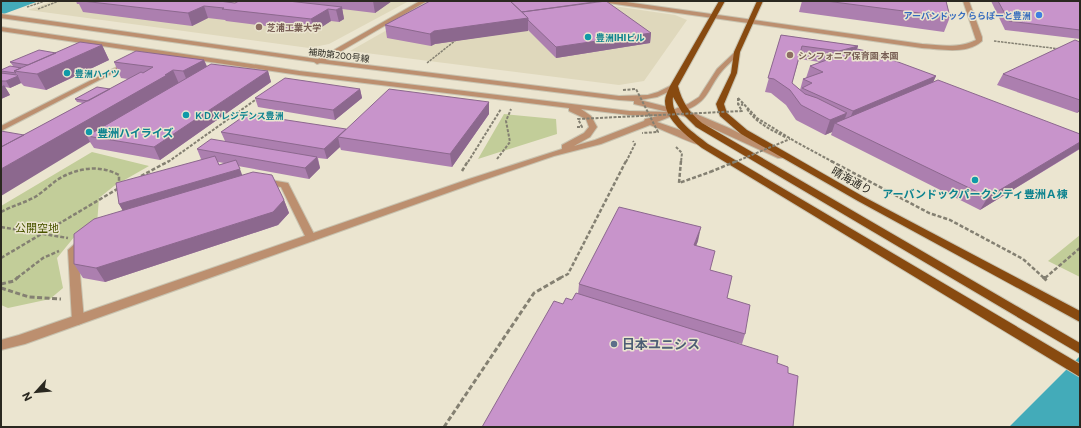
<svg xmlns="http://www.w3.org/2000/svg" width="1081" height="428" font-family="Commissioner,'Noto Sans JP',sans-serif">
<rect width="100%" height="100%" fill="#ebe5d0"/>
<path fill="#dfd8bc" d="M53,1h356l-80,43 -20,4 -281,-38z
M438,1h141l96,14 12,5 -43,61 -25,4 -269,-34z"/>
<path fill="#c2cd99" d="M504,114l52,5 1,15 -79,25z
M92,152l57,14 -35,20 -15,12 -2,26 -22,12 -18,22 6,30 -13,11 -42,9 -7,-3v-99z
M1080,235v42l-32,-16z"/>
<path fill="#43abb9" d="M1,1h38l-38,14z
M1080,356v71h-71z"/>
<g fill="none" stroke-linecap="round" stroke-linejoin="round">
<g stroke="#c8c3b0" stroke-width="2">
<path id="service" d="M265,179l23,4 28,55 -1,2 -4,1 -5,-3 -25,-51 -19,-3 -2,-2z
M84,238l5,3 -11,10 6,69 -2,3 -4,2 -4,-2 -2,-3 -4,-70 12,-11z"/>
</g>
<g stroke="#c8c3b0" stroke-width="2">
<path id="tertiary" d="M420,1h7l-101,59 293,36 29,-1 10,-3 16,-8 4,2 -1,2 -20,9 -17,3 35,9 13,-5 11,-7 18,-28 20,-19 3,2c-5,7 -12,12 -18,19 -15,18 -12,30 -38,40l12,3 33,14 56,28 -1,2h-6l-88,-40 -13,-4 -20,8 23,8 24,12 1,2 -1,2c-5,1 -45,-18 -54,-21l-49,19 -47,12 -79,27 -450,161 -24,6v-10l18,-5 450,-156 93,-30v-4l22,-12 5,-6 -3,-8 -17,-8v-3l-270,-33 -298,-44v-4l298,44 330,40 39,1 -34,-8v-3l-15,-1 -299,-37 -3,1 -3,-2 -313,-44v-4l317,45zM581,109l48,6 29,1 -13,3 -1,2 -49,19 -21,6 16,-9 7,-10 -6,-11z
M605,1h14l303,43c18,1 37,5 54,-4l-13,-39h6l13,36v4c-15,14 -41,8 -60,7l-314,-45z
M127,62l5,1 -131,68v-5z"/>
</g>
<g stroke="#c8c3b0" stroke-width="2">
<path id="primary" d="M719,1h6l-47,85c4,16 11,26 24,37l378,220v11l-384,-227 -13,-13 -10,-17c-3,21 21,36 35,47l372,220v13l-378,-229c-13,-11 -37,-27 -37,-47 0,-5 3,-10 5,-15z
M757,1h6l-23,51 -3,21 -13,31 3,9 20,17 117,67 216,114v11l-222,-121 -117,-67 -21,-18 -4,-12 15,-31 3,-21z"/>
</g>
<path stroke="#848072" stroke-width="1.5" stroke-dasharray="2.5 1" stroke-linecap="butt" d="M27,7l18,-6
M38,9l21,-8
M994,41l66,8
M427,63l29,-23"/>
<path stroke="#848072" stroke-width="2" stroke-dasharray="3 1.5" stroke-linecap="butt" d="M738,98l19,20 39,24 37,20
M738,98v6l5,1
M747,109c10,15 25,21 40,29
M676,147l6,6 -1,9
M497,159l13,-17 -4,-21 5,-12
M168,162l90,-64
M468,162l33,-53
M626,162l9,-18 -2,-3"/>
<path stroke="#848072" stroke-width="2.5" stroke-dasharray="4 2" stroke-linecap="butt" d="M681,161l-2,22 31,-11
M831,161l98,52 21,7 73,39 21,19
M462,171l6,-10
M141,176l28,-15
M1,212c11,-6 23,-9 34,-15 8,-5 15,-12 22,-17 19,-12 42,-16 62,-5v9
M1,227l67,11
M1,258l118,-70
M17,278l26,-20 16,-7
M560,278l8,-4 58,-113
M1045,278l35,-30"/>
<path stroke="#848072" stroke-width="3" stroke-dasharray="5 2.5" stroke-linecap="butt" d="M1043,277l4,4
M1044,279l2,-2
M1,284l13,-3 4,-4
M1,288l28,9 32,2
M444,427l90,-134 28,-16"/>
<use href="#service" fill="#bc8f6f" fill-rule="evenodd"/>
<use href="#tertiary" fill="#bc8f6f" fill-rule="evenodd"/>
<use href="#primary" fill="#884a10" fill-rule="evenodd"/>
<path stroke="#848072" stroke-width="2" stroke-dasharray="3 1.5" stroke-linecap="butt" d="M623,90l13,-1 22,43 -16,1
M577,127h5l-4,-8 164,-8 -4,-7
M735,162l55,-23"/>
<path stroke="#848072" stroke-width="2.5" stroke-dasharray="4 2" stroke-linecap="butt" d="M710,172l27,-11"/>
</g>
<path fill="#ac7faf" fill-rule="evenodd" d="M76,1h143l16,2 4,-2h153l-17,12 -33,-4 2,10 -5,3 -8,-1 -17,11 -88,-11 -1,-1 -17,-2 -16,8 -109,-14 -4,-8h-2z
M430,1l221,32 -1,10 -94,15 -28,-28 -93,14 -4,2 -44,-8 -2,-13z
M802,1h144l4,16 -6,15 -145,-20z
M991,1h89v38l-75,-9z
M781,35l77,11 -1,3 79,27 -3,6 147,52v15l-100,61 -149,-75 1,-3 -7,3 -29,-15 -10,-15 -15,-12 -6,-1zM799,59l21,3 -10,4 -4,12 -3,1 -3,11 -8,-7z
M1080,42v69l-3,2 -80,-28 6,-11z
M102,45l7,15 -63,30 -22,-4 -3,-3 -11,5 -5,-1 5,8 -9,4v-29l12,-4 -3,-4 46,-9z
M204,60l3,6 61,5 3,11 -111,78 -66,-12 -4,-6 -66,-7 59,-32 -6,-1 -2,-3 35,-10 18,-10 -7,-1 -7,-16z
M360,89l2,9 -27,22 -77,-13 -3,-9z
M489,102v12l-37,53 -111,-17 -1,-3 -13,12 -9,-1 2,10 -11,11 -71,-13 4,10 42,24 5,13 -11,12 -173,57 -22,-4 -9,-14 49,-54 -4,-6 83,-45h-1l-4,-10 28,-8 -4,-9 125,-3zM218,162l6,1 -5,2z
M698,241l-2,4 14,25 17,28 18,36 -3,10 -179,-40 9,-4 6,-6 1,-10z"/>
<path fill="#8c688e" d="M373,1h19l-17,12z
M599,4l-71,16v11l-93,13 -4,2 -1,-12 4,-3z
M204,6l4,12 -16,8 -4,-13z
M342,7l2,12 -5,3 -3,-12z
M328,9l3,12 -17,11 -3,-13z
M651,33l-1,10 -94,15v-11z
M102,45l7,15 -63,30 -9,-16z
M858,46l-5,14 -18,5 4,-14z
M204,60l6,15 -20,13 -7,-17z
M173,70l7,16 -93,50 3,6 -89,54v-27z
M268,71l3,11 -111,78 -6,-13z
M18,76l3,7 -11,5 -4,-7z
M936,76l-7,15 -82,35 6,-15z
M4,85l6,10 -9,4v-12z
M360,89l2,9 -27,22 -2,-10z
M489,102v12l-37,53 -2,-13z
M1080,108v3l-3,2z
M847,113l-5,13 -7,-3 -3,9 -7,3 5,-15z
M338,137l2,10 -13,12 -3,-10z
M1080,142v7h-1l-99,61 8,-13z
M317,157l3,11 -11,11 -4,-11z
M240,169l4,11 -119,35 -6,-11z
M284,200l5,13 -11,12 -173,57 -9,-14z
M701,227l-3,14 -7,18 3,-14z"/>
<path fill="#c894cb" stroke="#8c688e" d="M82,1h137l16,2 4,-2h49l54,6 -6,3 -8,-1 -17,10 -89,-10 2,-1 -20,-2 -16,7z
M430,1h80l18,17 -94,13 -4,3 -45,-9z
M510,1h75l9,1 -72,10z
M606,1l45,32 -95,14 -28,-27v-2l-6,-6z
M826,1h120l4,16z
M998,1h82v29l-71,-9z
M781,35l77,11 -19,5 -37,-5 -10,37 13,11 12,4 30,15 -17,7 -29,-15 -11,-15 -16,-11 -6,-1z
M1075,40l5,2v58l-77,-26z
M80,42l22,3 -65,29 -23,-3z
M857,49l14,3 65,24 -83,35 -51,-23 10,-5 -9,-4 20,-7 -13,-6z
M39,50l17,3 -28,12 -18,-3z
M136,51l68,9 -21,11 -10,-1 -8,5h2l-166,94v-22l140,-75 2,1 10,-6 -39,-5z
M211,64l57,7 -114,76 -67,-11z
M10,66l11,2 -7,3 2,2 -15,-2v-1z
M1,73l16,2 1,1 -12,5h-5z
M285,78l75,11 -27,21 -78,-12z
M938,80l142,54v8l-92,55 -153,-74z
M97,87l13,2 -22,12 -13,-2z
M389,89l100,13 -39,52 -112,-17z
M247,114l99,15 -22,20 -103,-17z
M1,131l23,4 -23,12z
M211,139l106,18 -12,11 -108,-19z
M215,156l4,9 17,-5 4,9 -121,35 -3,-21z
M253,172l19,3 12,25 -11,12 -177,56 -22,-4v-30l20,-15z
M619,207l82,20 -7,18 21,6 -5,19 22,6 -5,22 23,7 -5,29 -166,-50z
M576,293l202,63 -1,7 11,4v6l10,3 -5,51h-311l72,-126 9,3 3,-6 6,2z"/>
<circle fill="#3f7fe0" stroke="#ebe5d0" stroke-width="1.5" cx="1039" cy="15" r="4"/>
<g fill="#8d6e63" stroke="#ebe5d0" stroke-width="1.5">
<circle cx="259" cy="27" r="4"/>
<circle cx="790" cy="55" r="4"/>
</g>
<g fill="#0f9aa8" stroke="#ebe5d0" stroke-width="1.5">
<circle cx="588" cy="37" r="4"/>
<circle cx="67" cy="73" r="4"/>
<circle cx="186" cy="115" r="4"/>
<circle cx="89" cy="132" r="4"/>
<circle cx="975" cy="180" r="4"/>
</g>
<circle fill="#5c6f8a" stroke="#ebe5d0" stroke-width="1.5" cx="614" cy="344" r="4"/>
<g text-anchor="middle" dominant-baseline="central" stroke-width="3" stroke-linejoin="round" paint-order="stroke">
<g font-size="9" font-weight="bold" fill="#366cbe" stroke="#ebe5d0" text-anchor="end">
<text x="1031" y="15">アーバンドック ららぽーと豊洲</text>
</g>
<g font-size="9" font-weight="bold" fill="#785e54" stroke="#ebe5d0" text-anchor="start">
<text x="267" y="27">芝浦工業大学</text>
<text x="798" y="55">シンフォニア保育園 本園</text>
</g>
<g font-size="9" font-weight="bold" fill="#0d838f" stroke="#ebe5d0" text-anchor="start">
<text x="596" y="37">豊洲IHIビル</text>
<text x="75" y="73">豊洲ハイツ</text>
<text x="194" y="115">ＫＤＸレジデンス豊洲</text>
</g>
<g font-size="9" fill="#2a2820" stroke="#ebe5d0">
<text transform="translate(339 55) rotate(7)">補助第200号線</text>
</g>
<g font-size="11" font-weight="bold" fill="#0d838f" stroke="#ebe5d0" text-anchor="start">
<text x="97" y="132">豊洲ハイライズ</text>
<text x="975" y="193" text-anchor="middle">アーバンドックパークシティ豊洲Ａ棟</text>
</g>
<g font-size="11" fill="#2a2820" stroke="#ebe5d0">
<text transform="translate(852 180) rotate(29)">晴海通り</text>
</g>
<g font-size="11" fill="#4b5600" stroke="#ebe5d0">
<text x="37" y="227">公開空地</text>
</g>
<g font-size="13" font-weight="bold" fill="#4e5e75" stroke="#ebe5d0" text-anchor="start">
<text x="622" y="344">日本ユニシス</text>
</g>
</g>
<rect width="1081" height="428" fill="none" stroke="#2a2820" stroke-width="4"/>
<g transform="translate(36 392) rotate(243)" stroke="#ebe5d0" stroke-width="3" paint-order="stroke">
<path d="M0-3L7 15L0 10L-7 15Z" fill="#2a2820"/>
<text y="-6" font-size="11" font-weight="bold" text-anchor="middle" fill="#2a2820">N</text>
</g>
</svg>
